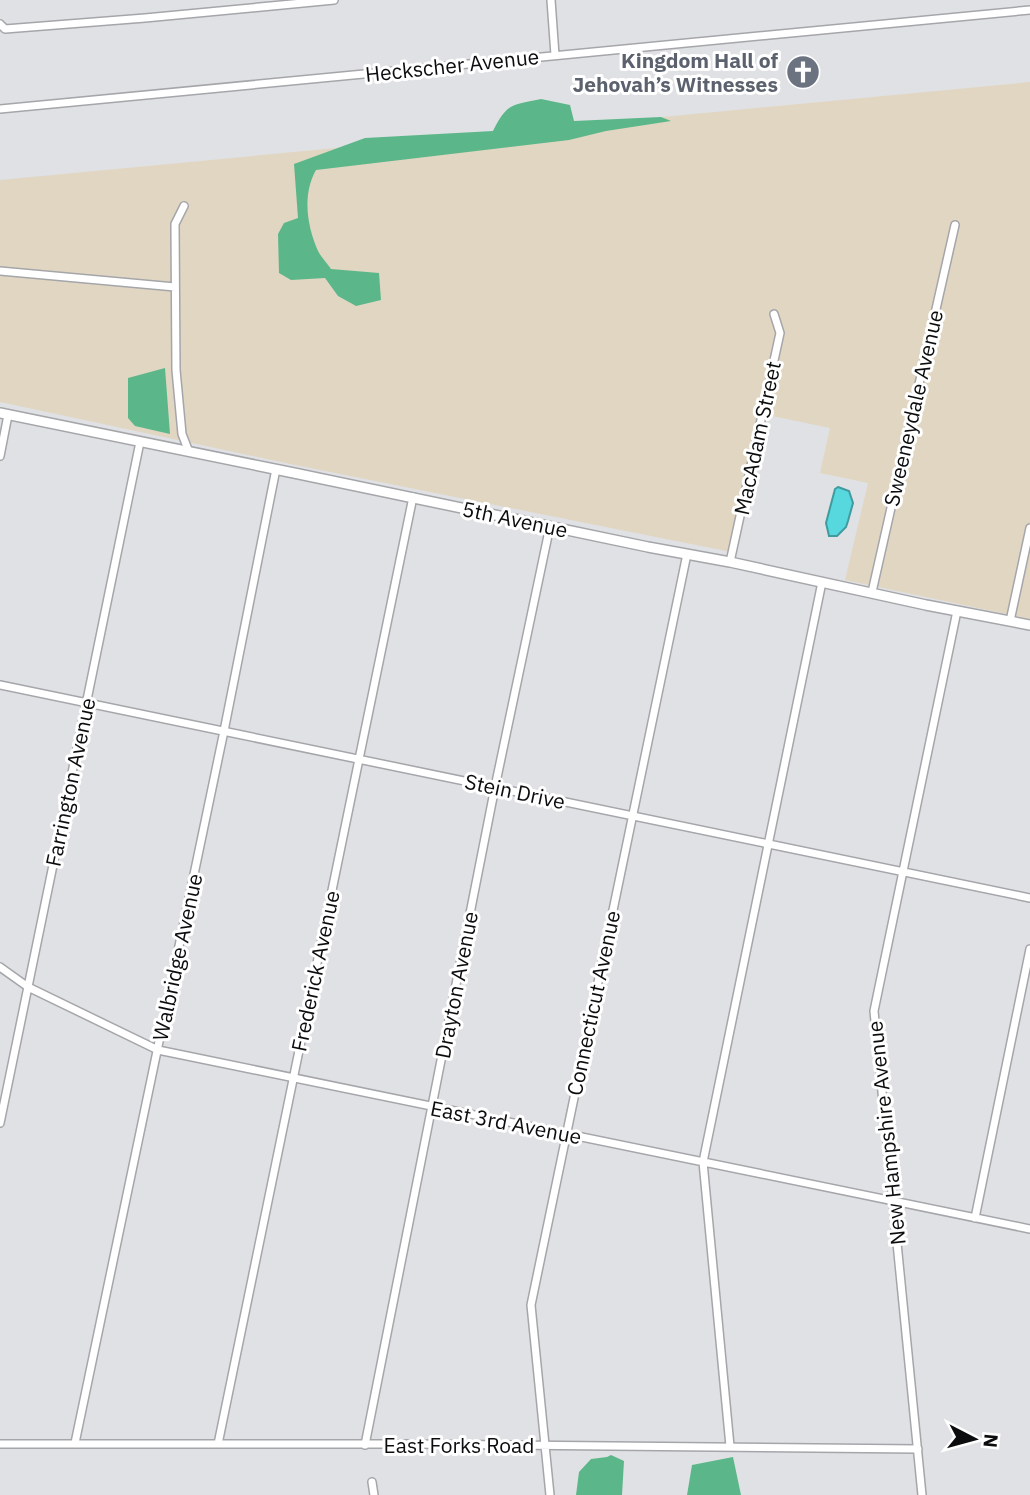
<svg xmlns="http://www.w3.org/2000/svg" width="1030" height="1495" font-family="'IBM Plex Sans',sans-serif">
<rect width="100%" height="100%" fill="#e0e1e5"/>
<path fill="#e1d6c2" d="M1030,82v537l-185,-39 23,-97 -48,-10 10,-45 -68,-14 -31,138 -436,-87 -295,-63v-222z"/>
<path fill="#5bb789" d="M541,99l29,6 4,16 87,-4 10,4 -65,10 -37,9 -253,30c-14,25 -9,56 2,81 3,6 9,12 13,18l48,4 2,27 -25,6 -18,-10 -13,-18 -34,2 -12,-7 -1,-39 6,-11 14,-5 -4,-54 71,-26 128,-7c14,-28 19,-26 48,-32z
M165,368l5,66 -35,-8 -7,-8v-40z
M611,1455l13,6 -2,34h-46l3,-23 12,-13 16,-2z
M733,1457l8,38h-54l5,-30z"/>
<path fill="#57d8de" stroke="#409b9f" stroke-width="2" d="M838,487l11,4 4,12 -5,18 -2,6 -9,9h-8l-3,-13 9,-34z"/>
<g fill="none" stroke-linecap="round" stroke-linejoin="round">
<g stroke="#a5a6aa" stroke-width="10">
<path id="minor" d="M551,0l4,55
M0,24l5,5 140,-11 189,-18
M0,109l1030,-99
M184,206l-9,18 1,146 6,64 7,18
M0,271l175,16
M0,456l8,-41
M730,562l50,-229 -6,-19
M872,592l83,-367
M1010,621l20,-93
M0,685l1030,213
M0,967l28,20 130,63 872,179
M0,1123l140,-681
M975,1218l55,-269
M75,1443l149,-712 52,-262
M0,1444h409l509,5
M218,1444l195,-947
M365,1445l130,-658 55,-261
M730,1446l-27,-284 119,-580
M372,1482l2,13
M550,1495l-19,-190 156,-751
M922,1495l-48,-484 83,-400"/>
</g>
<g stroke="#a5a6aa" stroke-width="12">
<path id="major" d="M0,413l294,60 354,74 82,15 196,43 104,20"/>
</g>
<use href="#minor" stroke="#fff" stroke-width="7"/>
<use href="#major" stroke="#fff" stroke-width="9"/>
</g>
<defs>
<g id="church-disc" transform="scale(1.75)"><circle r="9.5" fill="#6b7280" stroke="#fff"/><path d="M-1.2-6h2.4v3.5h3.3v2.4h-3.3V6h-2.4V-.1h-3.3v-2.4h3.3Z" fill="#fff"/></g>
</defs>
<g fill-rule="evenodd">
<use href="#church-disc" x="803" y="72"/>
</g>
<g text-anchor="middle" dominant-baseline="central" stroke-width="6" stroke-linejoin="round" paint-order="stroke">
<g font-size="21" font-weight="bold" fill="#5b616d" stroke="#fff" text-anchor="end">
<text x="778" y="60">Kingdom Hall of<tspan x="778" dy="24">Jehovah’s Witnesses</tspan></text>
</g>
<g font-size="21" fill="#0b0c0d" stroke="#fff">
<text transform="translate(452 65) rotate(-6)">Heckscher Avenue</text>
<text transform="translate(913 408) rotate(-77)">Sweeneydale Avenue</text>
<text transform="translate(757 438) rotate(-78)">MacAdam Street</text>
<text transform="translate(515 519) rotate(12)">5th Avenue</text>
<text transform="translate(70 782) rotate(-78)">Farrington Avenue</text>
<text transform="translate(515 791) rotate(12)">Stein Drive</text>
<text transform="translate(177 957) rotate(-78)">Walbridge Avenue</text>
<text transform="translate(315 971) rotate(-78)">Frederick Avenue</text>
<text transform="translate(456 985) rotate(-79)">Drayton Avenue</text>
<text transform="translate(593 1003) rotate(-78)">Connecticut Avenue</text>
<text transform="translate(506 1122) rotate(11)">East 3rd Avenue</text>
<text transform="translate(886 1133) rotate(-96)">New Hampshire Avenue</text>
<text x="459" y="1445">East Forks Road</text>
</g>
</g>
<g transform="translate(974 1439) rotate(96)" stroke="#ffffff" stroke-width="5" paint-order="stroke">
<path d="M0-5L12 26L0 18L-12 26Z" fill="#0b0c0d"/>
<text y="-10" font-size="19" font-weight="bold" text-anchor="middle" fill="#0b0c0d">N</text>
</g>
</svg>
